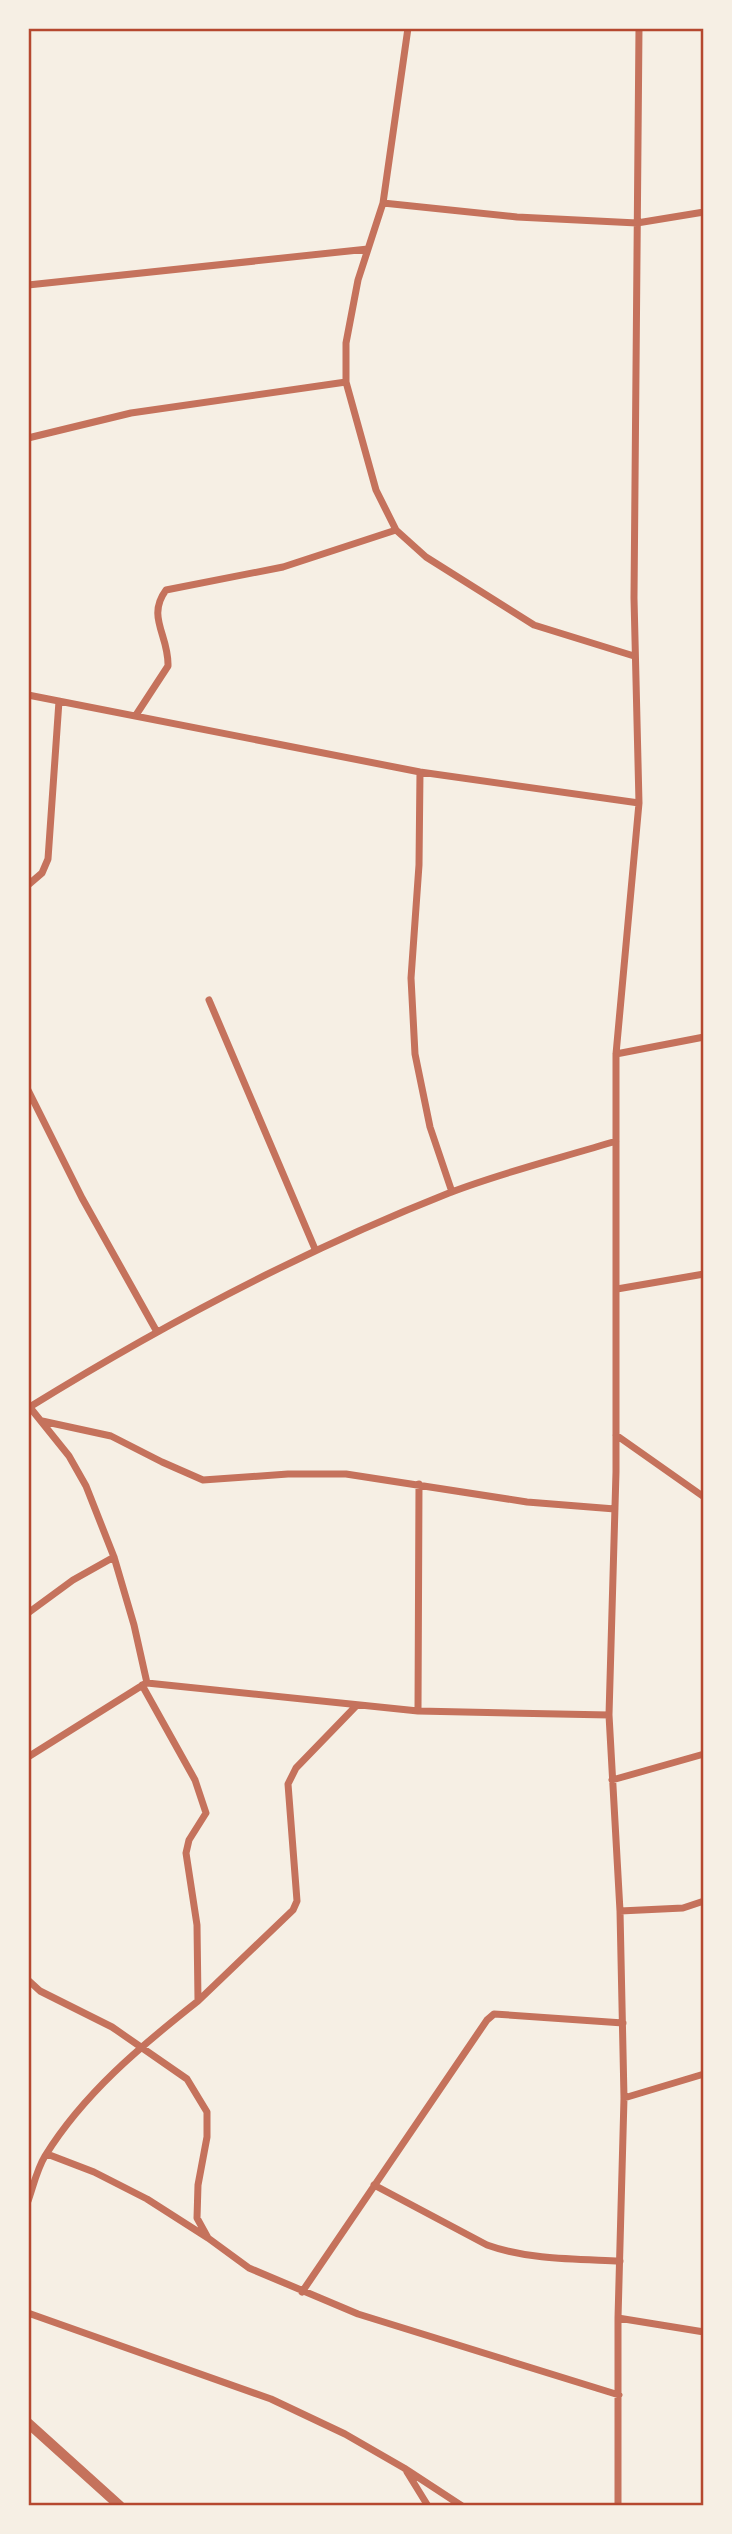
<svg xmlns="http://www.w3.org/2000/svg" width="732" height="2534" font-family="Helvetica,sans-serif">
<rect width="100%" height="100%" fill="#f6efe4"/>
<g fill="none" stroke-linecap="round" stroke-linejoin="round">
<path stroke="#c5725c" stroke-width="7" d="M408,28l-25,175 -25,77 -12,63v39l30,108 20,40 30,27 108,68 100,31
M383,203l134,14 120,6 67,-11
M28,285l340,-36
M28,438l103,-25 215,-31
M28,695l392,77 219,31
M136,715l32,-49c1,-31 -22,-49 -2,-76l117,-23 113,-37
M420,772l-1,93 -8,113 4,76 15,73 22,65
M28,885l14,-12 6,-14 11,-158
M209,1000l106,249
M616,1054l88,-17
M28,1090l54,108 75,134
M617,1289l87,-15
M28,1405l41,51 17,30 28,71 20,68 13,58 271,28 191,4
M28,1408c134,-83 274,-157 421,-215 54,-21 112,-35 167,-52
M42,1421l69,15 51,26 41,18 85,-6h58l181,28 88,7
M616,1435l88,62
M28,1613l45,-33 41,-23
M418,1711l1,-227
M28,1757l118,-74
M612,1780l92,-26
M620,1911l63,-3 21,-7
M28,1980l12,11 72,36 75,52 20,33v25l-9,48 -1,33 11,20 41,30 109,46 261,81
M198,2001l95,-91 4,-9 -9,-117 8,-16 61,-63
M624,2098l80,-24
M47,2154l47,18 53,27 61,39
M374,2185l113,60c42,15 88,14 133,16
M28,2201c5,-14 9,-32 17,-45 39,-63 96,-110 153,-155l-1,-76 -11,-72 3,-13 17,-27 -11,-33 -53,-95
M302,2292l185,-272 7,-6 129,9
M28,2313l243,86 74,35 59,34 58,38
M618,2318l86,14
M407,2472l21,34
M618,2506v-188l6,-220 -4,-187 -11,-196 7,-243v-418l23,-251 -5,-205 5,-570"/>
<path stroke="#c5725c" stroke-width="10" d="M28,2423l92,83"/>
</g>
<rect width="732" height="2534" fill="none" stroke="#f6efe4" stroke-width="60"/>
<rect x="30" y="30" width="672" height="2474" fill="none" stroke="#b5482f" stroke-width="2.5"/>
</svg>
